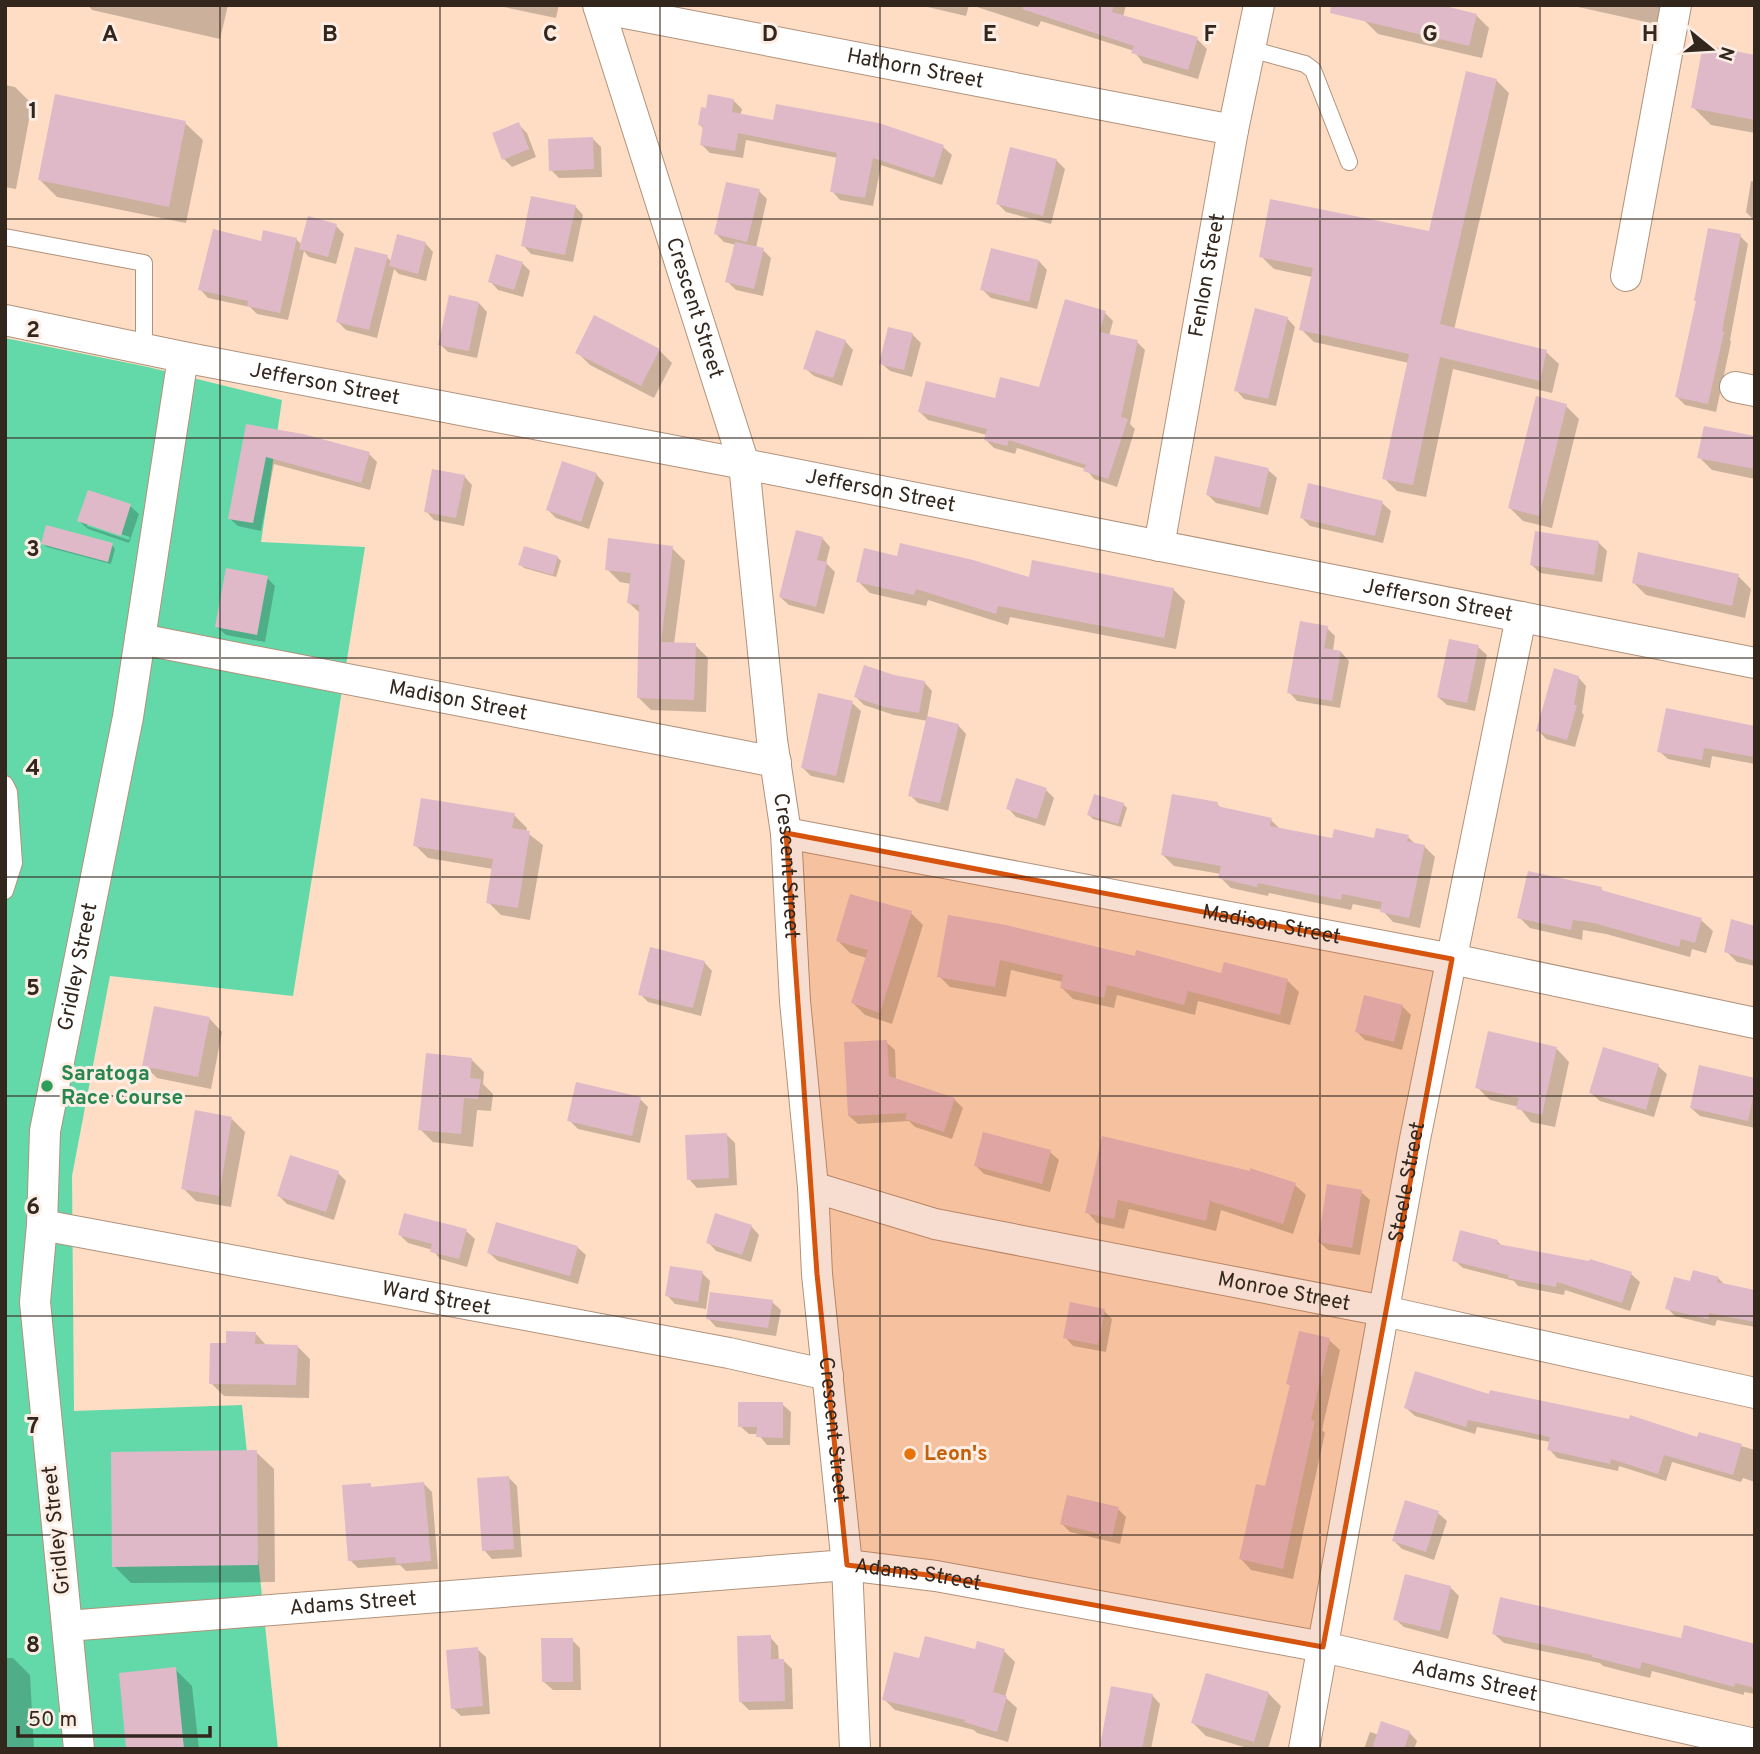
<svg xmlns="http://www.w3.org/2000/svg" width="1760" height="1754" font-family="Overpass,sans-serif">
<rect width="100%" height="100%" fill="#feddc4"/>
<path fill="#63d9aa" d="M5,338l143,29 134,33 -21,142 104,5 -72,449 -183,-20 -38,200 2,235 168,-6 36,344h-273z"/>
<path fill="#0003" fill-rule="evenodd" d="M88,5h140l-8,34 -128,-29z
M494,5h65l-3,13z
M919,5h50l-3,11z
M971,5h155l-3,12 74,22 10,10 -9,30 -55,-16 -9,-12 -93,-30 -3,6z
M1569,5h104l-4,22z
M1476,15l13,13 -7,30 -104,-24 -13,-13z
M1755,56v77l-44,-8 -18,-18z
M1496,80l13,13 -55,237 92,22 13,12 -7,29 -99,-24 -27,128 -29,-6 -13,-13 25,-115 -95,-21 -13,-13 11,-52 -38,-8 -13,-13 169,-23z
M5,85l10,2 17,17 -16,85 -11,-2z
M733,100l9,9 -2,7 34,6 105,3 64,22 9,8 -10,30 -61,-20 -8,41 -33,-6 -8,-9 6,-33 -92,-18 -3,18 -33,-5 -8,-8 2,-16 -4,-4z
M185,123l18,17 -17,83 -129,-26 -18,-18z
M518,124l9,9 9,24 -24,10 -8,-8z
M593,139l8,8 1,30 -43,1 -8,-8z
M1056,160l9,9 -14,55 -45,-12 -8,-8z
M1751,181l4,1v39l-9,-9z
M759,191l8,8 -11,49 7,2 8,8 -8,38 -27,-6 -9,-9 9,-36 -12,-3 -8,-8z
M575,206l8,9 -10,47 -42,-8 -8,-9z
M336,226l8,8 -8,30 -27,-7 -5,-6 -16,69 -31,-6 -7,-7 -42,-9 -8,-9 62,-46 34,-4 6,6z
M1740,236l8,8 -18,96 1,2 -15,70 -31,-7 -8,-8z
M425,243l8,9 -7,29 -27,-7 -5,-5 -17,69 -31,-8 -8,-8 49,-65 5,5z
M1039,261l8,9 -10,39 -46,-11 -9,-9z
M522,263l8,8 -7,26 -25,-7 -8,-9z
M479,303l8,9 -10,46 -29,-6 -8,-8z
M1105,313l8,8 -4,15 28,6 8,8 -15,74 5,5 -18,58 -23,-8 -8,-10 -69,-21 -2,6 -21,-6 -8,-8 1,-5 -59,-15 -8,-8 76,-12 44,-11z
M1287,318l8,9 -19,79 -32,-7 -8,-9z
M912,334l9,9 -9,34 -22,-6 -9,-8z
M845,341l8,9 -11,36 -28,-10 -9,-8z
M659,350l13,13 -18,35 -64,-33 -13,-13z
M1566,406l13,13 -27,109 -29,-7 -13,-13z
M247,426l122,28 8,8 -7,28 -96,-26 -13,67 -23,-5 -9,-8z
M1755,438v41l-43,-9 -13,-13z
M1268,470l9,8 -9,37 -52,-12 -8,-8z
M596,474l8,9 -15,46 -33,-11 -8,-8z
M464,476l8,9 -8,41 -30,-6 -8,-9z
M1382,503l9,8 -8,32 -73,-17 -8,-8z
M130,506l9,8 -10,29 -41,-14 -9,-8zM87,523l43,14 -1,3 -42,-14z
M822,538l8,9 -4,16 9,9 -11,42 -35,-9 -9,-8z
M1598,542l9,9 -5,31 -62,-9 -9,-9z
M43,544l69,1 3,4 -4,15 -64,-17z
M672,548l13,13 -11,83 21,1 13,13 -2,54 -55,-2 -13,-13 3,-83 -12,-11 2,-19 -11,-2 -13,-13z
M557,557l4,4 -5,16 -32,-9 -4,-4z
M898,558l132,21 143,10 12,12 -9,48 -166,-32 -2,8 -80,-25 -2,6 -56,-13 -12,-12z
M1738,576l13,13 -6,29 -99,-23 -13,-13z
M267,578l8,8 -10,56 -39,-7 -9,-8z
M1327,628l8,8 -2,15 8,1 8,9 -9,47 -43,-7 -8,-9z
M1478,647l9,8 -12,56 -28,-6 -9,-8z
M893,677l31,5 8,9 -5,27 31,7 8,9 -18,77 -30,-8 -8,-8 18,-74 -34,-6 -30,-10 -8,-8z
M1578,677l8,9 -4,27 2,2 -9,32 -29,-8 -8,-9z
M852,703l9,8 -17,72 -33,-7 -8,-8z
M1755,728v36l-43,-8 -2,12 -42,-9 -9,-8z
M1046,790l8,8 -9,28 -29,-9 -8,-9z
M1123,804l4,4 -6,19 -28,-8 -4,-4z
M1217,804l5,5 49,11 10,10 52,10 75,-3 8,8 8,1 11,11 -15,71 -27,-6 -11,-12 -29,-6 -2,6 -82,-17 -1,3 -37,-8 -11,-11 1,-3 -47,-8 -11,-11z
M514,815l13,13 -1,4 17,13 -13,75 -29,-5 -13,-13 5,-33 -65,-11 -13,-13z
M1601,889l5,5 95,26 12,11 -7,22 -14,-4 -2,8 -84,-23 -23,-4 -1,10 -52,-12 -11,-11z
M911,913l12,12 -31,99 -27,-9 -12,-12 14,-45 -17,-5 -12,-12z
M949,917l274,58 65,6 11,11 -9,33 -92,-24 -3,14 -78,-20 -3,13 -41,-9 -11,-11 1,-6 -52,-12 -5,27 -56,-10 -11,-11z
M1755,928v38l-18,-4 -11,-11z
M704,962l8,9 -11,45 -53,-14 -8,-8z
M1402,1006l9,9 -9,35 -37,-10 -8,-8z
M210,1019l12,13 -11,57 -54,-11 -13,-13z
M886,1042l9,8 1,30 58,19 9,9 -11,31 -37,-12 -6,-6 -51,3 -9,-8z
M1557,1049l12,13 -14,65 -24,-5 -12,-15 -29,-7 -13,-13z
M471,1059l13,13 -1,12 10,10 -2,17 -14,-1 -4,37 -40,-5 -13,-13z
M1658,1066l9,8 -13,43 -54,-16 -9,-8z
M1755,1079v49l-55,-12 -9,-8z
M640,1099l8,8 -8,36 -62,-14 -9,-9z
M232,1119l13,13 -14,75 -35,-6 -13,-13z
M726,1134l9,9 2,42 -40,3 -8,-9z
M1103,1138l192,47 11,10 -13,39 -72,-24 -5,21 -87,-22 -5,20 -27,-6 -10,-11z
M1050,1152l9,8 -9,32 -66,-18 -8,-8z
M338,1173l8,8 -12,39 -47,-16 -8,-8z
M1361,1192l9,8 -10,55 -32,-5 -9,-8z
M751,1226l8,9 -8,27 -35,-11 -8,-9z
M466,1231l9,8 -8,28 -27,-8 -7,-9 -25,-7 -8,-8z
M1497,1241l5,5 129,28 9,8 -10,29 -65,-21 -1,5 -46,-9 -4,-5 -51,-13 -9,-8z
M577,1247l9,8 -8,29 -80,-23 -9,-8z
M702,1273l8,8 -4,28 -31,-5 -8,-9z
M1718,1278l7,7 30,7v35l-38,-7 -2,6 -40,-10 -8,-8 25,-25z
M772,1302l9,8 -5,26 -60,-9 -8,-9z
M1104,1311l8,8 -6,33 -33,-6 -8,-9z
M255,1333l12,13h30l13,13 -1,39 -85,-2 -13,-13 17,-38z
M1329,1340l11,10 -18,80 3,3 -32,146 -42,-9 -10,-11 26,-71 25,-101 -4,-4z
M1490,1396l208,43 2,-5 55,16v32l-12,-4 -2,4 -69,-20 -6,19 -47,-15 -1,5 -61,-13 -8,-9 1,-7 -73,-15 -2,7 -60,-18 -9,-8z
M782,1404l9,8 -1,33h-23l-9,-11h-9l-9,-8z
M256,1452l18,17 1,113 -144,1 -17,-17z
M509,1478l8,8 5,71 -30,2 -8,-9z
M424,1484l8,8 6,77 -32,2 -6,-6 -42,3 -8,-8 20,-75 3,4z
M1406,1502l32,11 9,8 -13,39 -32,-11 -8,-8z
M1118,1509l8,8 -6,27 -50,-12 -9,-9z
M1450,1587l9,9 -11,43 -44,-12 -9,-8z
M1494,1634l188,6 73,6v48l-11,-2v3l-92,-24 -2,7 -47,-12 -3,-3 -96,-20z
M770,1637l8,9 1,15h5l8,8 1,40 -44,1 -9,-9z
M572,1640l8,8 1,42h-28l-9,-8z
M477,1649l9,8 4,57 -29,2 -8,-8z
M976,1651h28l11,11 -10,35 12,11 -9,34 -31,-9 -3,-3 -79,-20 -11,-11 37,-39z
M5,1658h8l17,17 4,74h-29z
M175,1669l17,17 7,63h-71z
M1268,1693l13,13 -13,43h-17l-45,-13 -13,-13z
M1152,1695l8,9 -9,45h-46l-3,-4z
M1370,1732l9,3 30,-3 8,9 -3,8h-50z"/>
<path fill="#e0b9c9" d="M1023,5h91l-2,7 86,25 -10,33 -57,-17 3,-7 -112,-37z
M1331,5h110l36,9 -8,32 -139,-33z
M1703,45l52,10v65l-64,-12z
M1466,71l31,8 -57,245 107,26 -7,31 -100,-24 -27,128 -31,-6 27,-125 -110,-24 14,-62 -54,-11 11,-58 159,32z
M55,94l131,27 -17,86 -131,-27z
M708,94l26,5 -2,13 41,8 3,-16 103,19 65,22 -10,33 -61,-20 -8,40 -35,-6 7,-39 -99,-20 -3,18 -35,-6 3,-19 -5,-1 3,-18 5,1z
M519,122l10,27 -27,11 -10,-27z
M593,137l1,32 -45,2 -1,-32z
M1010,147l47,12 -14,57 -47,-12z
M726,182l34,7 -13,53 -33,-8z
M531,196l45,9 -11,50 -44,-9z
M308,216l29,8 -9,33 -29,-8z
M1708,228l33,6 -19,97 2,1 -16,72 -33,-7 21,-96h-2z
M213,229l48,12 2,-11 34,8 -17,75 -33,-7 1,-5 -50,-11z
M397,234l29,8 -8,32 -29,-8z
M735,242l29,6 -10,41 -29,-7z
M355,247l33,8 -19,75 -33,-8z
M991,248l48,12 -10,42 -49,-12z
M496,254l27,8 -9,28 -26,-8z
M449,295l30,7 -10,49 -31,-6z
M1065,299l41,12 -7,21 39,8 -17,77 7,2 -20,60 -25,-8 3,-6 -77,-25 -2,6 -23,-6 3,-11 -69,-17 8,-31 69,17 5,-21 39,10z
M1255,308l33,9 -20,82 -34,-8z
M594,315l66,34 -19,37 -66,-33z
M888,327l25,6 -9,37 -25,-6z
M816,330l30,10 -13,38 -30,-9z
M1536,396l31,8 -28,112 -31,-8z
M246,424l57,10 67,18 -9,31 -95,-26 -13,66 -25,-4z
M1704,426l51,10v33l-58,-11z
M1215,456l54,12 -9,40 -54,-13z
M562,461l35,12 -16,49 -35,-12z
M432,469l33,6 -9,43 -32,-6z
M1308,483l75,18 -8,35 -75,-18z
M88,490l43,14 -10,32 -44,-15z
M46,525l67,18 -5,19 -67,-18z
M796,530l27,7 -6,23 10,2 -11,45 -37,-10z
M1535,531l64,10 -5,34 -64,-10z
M608,538l65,8 -12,96 35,1 -2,57 -57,-2 2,-93 -12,-2 4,-30 -26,-3z
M900,543l73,17 56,17 3,-17 142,28 -10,50 -166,-32 -2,8 -80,-25 -2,6 -58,-13 8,-34 33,8z
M524,546l34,10 -5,19 -35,-10z
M1638,552l101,22 -7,32 -100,-23z
M226,568l42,8 -11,59 -42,-8z
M1300,621l28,5 -4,22 17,3 -9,50 -45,-8z
M1449,639l30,6 -12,58 -30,-6z
M864,665l30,10 31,6 -6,32 -35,-6 -30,-10z
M1554,668l25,8 -5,29h3l-10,35 -31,-9z
M818,693l35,8 -17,75 -35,-8z
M1666,708l89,18v31l-51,-9 -2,12 -45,-8z
M927,716l32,8 -19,79 -32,-7z
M1016,778l31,10 -10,31 -31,-10z
M1094,794l30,9 -6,21 -31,-9z
M1172,794l46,8 -1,4 55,12 -2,8 62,12 2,-9 40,9 2,-10 33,7 -2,6 18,4 -16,73 -29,-6 2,-10 -40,-8 -1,6 -83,-17 -1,4 -39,-9 3,-12 -60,-11z
M421,798l94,15 -3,15 18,3 -12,77 -32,-5 7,-44 -80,-13z
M1528,871l74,16 -1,3 101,28 -7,25 -14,-4 -2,8 -85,-24 -21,-3 -2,10 -54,-12z
M850,894l62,17 -32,102 -29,-10 17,-53 -32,-9z
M948,915l58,10 129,31 1,-6 85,23 3,-11 64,17 -8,36 -92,-24 -4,14 -77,-20 -3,13 -44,-10 3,-13 -63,-15 -5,27 -58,-10z
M1731,919l24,7v35l-31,-9z
M650,947l55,14 -12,47 -55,-13z
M1364,995l39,10 -9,37 -39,-10z
M154,1006l56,11 -12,60 -56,-11z
M1488,1031l69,16 -15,68 -26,-6 3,-11 -44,-10z
M887,1040l2,36 66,22 -11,34 -39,-13 2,-6 -59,3 -4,-74z
M1603,1047l56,17 -13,46 -57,-17z
M426,1053l46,5 -2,20 11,1 -3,20 -14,-1 -3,36 -43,-4z
M1699,1065l56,13v11l-7,32 -58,-13z
M576,1082l65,15 -9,39 -65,-15z
M195,1110l37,7 -13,79 -38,-7z
M983,1132l68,18 -9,34 -68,-18z
M727,1133l2,45 -42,2 -2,-45z
M1102,1136l148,35v-3l46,15 -13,41 -73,-23 -4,20 -88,-21 -4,19 -29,-6z
M290,1155l49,16 -13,41 -49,-16z
M1327,1184l35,6 -10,58 -34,-6z
M404,1213l63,16 -8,30 -29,-7 2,-8 -34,-9z
M715,1213l37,12 -10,30 -36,-12z
M496,1222l82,24 -8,30 -83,-23z
M1460,1230l38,10 -1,4 92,17 1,-2 42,13 -10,31 -65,-21 -1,5 -48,-9v-3l-56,-14z
M670,1266l33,5 -5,31 -33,-6z
M1693,1270l26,7 -2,5 38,8v32l-46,-9 -1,6 -43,-10 9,-32 16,4z
M710,1292l63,8 -5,28 -62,-9z
M1070,1302l35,7 -7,36 -35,-7z
M226,1331l30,1 -1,12 43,1 -2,40 -87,-1 1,-41h16z
M1299,1331l31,7 -19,82 4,1 -32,148 -44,-10 17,-75 9,2 25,-101 -4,-1z
M1415,1371l74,23 1,-4 139,29 1,-4 67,22 2,-5 43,12 -9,31 -69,-20 -6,19 -47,-15 -1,5 -63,-14 3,-13 -82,-17 -2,7 -62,-19z
M738,1402h45v36l-27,-1 1,-10h-19z
M257,1450l1,115 -146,2 -1,-115z
M509,1476l5,73 -32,2 -5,-73z
M424,1482l7,79 -35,3 -1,-7 -47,4 -6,-76 29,-2v4z
M1067,1495l52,12 -7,30 -52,-13z
M1405,1500l34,11 -13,41 -34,-11z
M1405,1574l46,12 -11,45 -47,-11z
M1500,1597l181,41 3,-13 71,19v44l-20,-5 -1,4 -92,-25 -2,7 -48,-12v-2l-100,-21z
M771,1635v24h13l1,42 -46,1 -2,-66z
M925,1636l50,13 2,-8 28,8 -12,43 14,4 -10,36 -33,-10 1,-2 -83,-20 12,-48 25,6z
M541,1638h32v44h-31z
M478,1647l5,59 -32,3 -5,-59z
M176,1667l8,82h-58l-7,-76z
M1206,1673l63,19 -15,50 -63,-19z
M1111,1686l42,8 -11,55h-27l-15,-3z
M1381,1721l29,10 -6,18h-32z"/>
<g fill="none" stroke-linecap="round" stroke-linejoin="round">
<g stroke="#b1927b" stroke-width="18">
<path id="service" d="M1250,49l55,15 8,6 36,92
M5,237l139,26v86
M5,784l4,8 5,71 -9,28"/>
</g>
<g stroke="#b1927b" stroke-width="32">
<g id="minor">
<path id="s1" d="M598,5l146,459 28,276 14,93 9,168 18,186 4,87 30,291 8,184"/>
<path id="s2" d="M599,8l634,122"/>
<path d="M1626,276l50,-271"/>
<path id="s3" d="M5,320l178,37 561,107 1011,199"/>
<path d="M1735,387l20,4"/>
<path id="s4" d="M1159,546l74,-416 26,-125"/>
<path id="s5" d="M140,639l636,123"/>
<path id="s6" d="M786,833l666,126 303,64"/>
<path id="s7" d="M813,1187l122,37 449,87 371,82"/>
<path id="s8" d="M42,1225l687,128 99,22"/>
<path id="s9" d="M67,1626l780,-61 89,11 387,71 432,97"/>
<path id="s10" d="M79,1749l-44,-447 7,-77 3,-94 83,-414 55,-360"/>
<path id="s11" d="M1304,1749l111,-610 106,-522"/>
</g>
</g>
<use href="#service" stroke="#fff" stroke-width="16"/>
<use href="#minor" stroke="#fff" stroke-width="30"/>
</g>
<path fill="#d6540e" fill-opacity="0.2" stroke="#d6540e" stroke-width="5" stroke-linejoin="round" d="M786,833l666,126 -129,688 -387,-71 -89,-11 -30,-291z"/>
<path fill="none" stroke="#33261d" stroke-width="2" stroke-opacity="0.55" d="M220,5v1744M440,5v1744M660,5v1744M880,5v1744M1100,5v1744M1320,5v1744M1540,5v1744M5,219h1750M5,438h1750M5,658h1750M5,877h1750M5,1096h1750M5,1316h1750M5,1535h1750"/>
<circle fill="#2e9e5b" stroke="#fceee5" stroke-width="2.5" cx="47" cy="1086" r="7"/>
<circle fill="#e8710a" stroke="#fceee5" stroke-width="2.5" cx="910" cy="1454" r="7"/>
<g text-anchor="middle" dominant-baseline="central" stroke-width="6" stroke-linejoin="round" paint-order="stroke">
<g font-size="21" fill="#33261d" stroke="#fceee5">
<text stroke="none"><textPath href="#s2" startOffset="322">Hathorn Street</textPath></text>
<text stroke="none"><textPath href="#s4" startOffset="275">Fenlon Street</textPath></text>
<text stroke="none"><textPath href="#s1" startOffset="318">Crescent Street</textPath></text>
<text stroke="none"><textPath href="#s3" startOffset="326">Jefferson Street</textPath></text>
<text stroke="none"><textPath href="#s3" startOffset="892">Jefferson Street</textPath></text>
<text stroke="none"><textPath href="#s3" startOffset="1460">Jefferson Street</textPath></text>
<text stroke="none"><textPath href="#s5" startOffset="324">Madison Street</textPath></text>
<text stroke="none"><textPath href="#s1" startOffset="886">Crescent Street</textPath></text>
<text stroke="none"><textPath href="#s6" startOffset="494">Madison Street</textPath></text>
<text stroke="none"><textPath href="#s10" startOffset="788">Gridley Street</textPath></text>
<text stroke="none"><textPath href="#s11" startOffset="576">Steele Street</textPath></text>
<text stroke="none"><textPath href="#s7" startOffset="483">Monroe Street</textPath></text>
<text stroke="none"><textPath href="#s8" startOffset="401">Ward Street</textPath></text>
<text stroke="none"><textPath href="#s1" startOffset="1452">Crescent Street</textPath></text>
<text transform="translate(57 1530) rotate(-96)">Gridley Street</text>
<text stroke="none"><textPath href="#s9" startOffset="854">Adams Street</textPath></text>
<text stroke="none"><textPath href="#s9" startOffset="287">Adams Street</textPath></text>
<text stroke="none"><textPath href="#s9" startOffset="1421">Adams Street</textPath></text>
</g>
<g font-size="21" font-weight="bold" fill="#27864d" stroke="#fceee5" text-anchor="start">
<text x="61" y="1074">Saratoga<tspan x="61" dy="24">Race Course</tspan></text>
</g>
<g font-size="21" font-weight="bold" fill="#c56008" stroke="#fceee5" text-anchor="start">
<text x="924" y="1454">Leon's</text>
</g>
</g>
<g font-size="23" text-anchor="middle" font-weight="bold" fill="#33261d" stroke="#fceee5" stroke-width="6" stroke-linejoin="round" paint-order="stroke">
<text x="110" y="41">A</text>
<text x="330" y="41">B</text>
<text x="550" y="41">C</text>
<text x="770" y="41">D</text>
<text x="990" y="41">E</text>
<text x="1210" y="41">F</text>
<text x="1430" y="41">G</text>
<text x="1650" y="41">H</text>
<text x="33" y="118">1</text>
<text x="33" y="337">2</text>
<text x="33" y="556">3</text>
<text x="33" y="775">4</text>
<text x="33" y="995">5</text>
<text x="33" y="1214">6</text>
<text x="33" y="1433">7</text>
<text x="33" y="1652">8</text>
</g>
<rect width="1760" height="1754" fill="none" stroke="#33261d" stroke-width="14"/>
<g transform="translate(1711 49) rotate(108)" stroke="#fceee5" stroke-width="5" paint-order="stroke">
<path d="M0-5L12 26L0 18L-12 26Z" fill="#33261d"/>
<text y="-10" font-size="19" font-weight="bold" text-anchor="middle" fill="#33261d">N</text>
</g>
<path d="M18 1726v10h192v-10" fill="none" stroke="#33261d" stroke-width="3.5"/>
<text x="28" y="1726" font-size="21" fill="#33261d" stroke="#fceee5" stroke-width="5" paint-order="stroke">50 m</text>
</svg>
